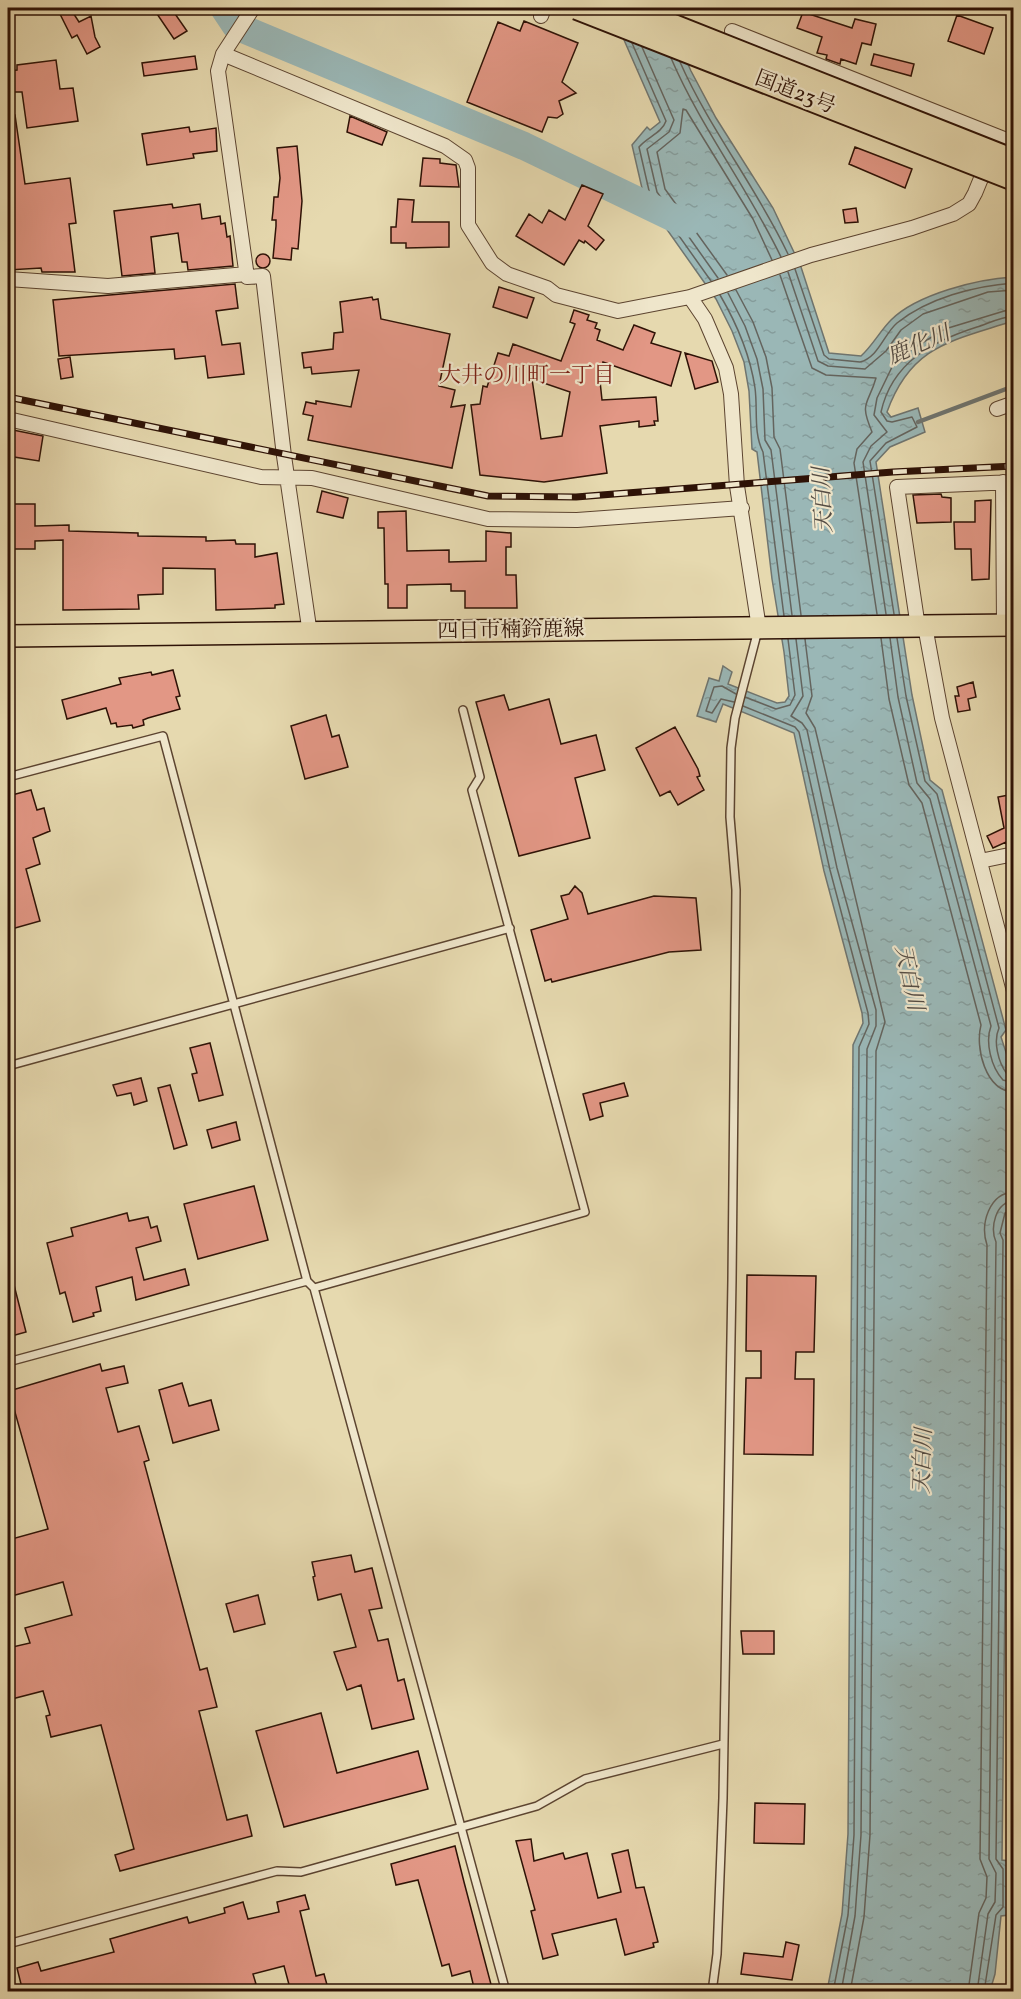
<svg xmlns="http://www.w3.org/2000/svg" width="1021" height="1999" font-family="Vollkorn,'Noto Serif JP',serif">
<defs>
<pattern id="water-ripples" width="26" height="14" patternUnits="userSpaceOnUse" patternTransform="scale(1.5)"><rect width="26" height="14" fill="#9ab7b6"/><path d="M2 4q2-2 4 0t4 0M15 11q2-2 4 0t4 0" fill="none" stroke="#859c9b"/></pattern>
</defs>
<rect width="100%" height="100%" fill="#e6d9af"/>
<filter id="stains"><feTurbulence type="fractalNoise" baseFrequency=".00333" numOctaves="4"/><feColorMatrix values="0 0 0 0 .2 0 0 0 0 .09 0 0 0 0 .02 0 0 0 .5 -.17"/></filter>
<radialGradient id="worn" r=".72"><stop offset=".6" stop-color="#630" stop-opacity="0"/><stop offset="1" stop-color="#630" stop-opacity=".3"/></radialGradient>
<path fill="url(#water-ripples)" stroke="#6f7570" stroke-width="1.5" d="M610,8h53l28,63 25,47 57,90 28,59 28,86 32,3c12,-11 19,-25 30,-36 26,-26 87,-41 122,-43v44c-61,20 -102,24 -126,91l4,5 27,-9 7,24 -35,15 -14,15 36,233 18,85 12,10 64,240 -5,7 12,37 1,136 -8,24 3,1 -7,625 7,1v54l-8,1 -6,58 -5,17h-163l15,-77 6,-80 5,-789 10,-22 -1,-10 -38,-142 -30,-138 -71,-29 -7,18 -19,-6 12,-38 10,3 4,-15 9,6 -4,12 49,19 8,-1 4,-6 -5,-44 -12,-73 -15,-127 -5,-3 -3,-58 -5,-29 -12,-31 -16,-32 -72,-102 -12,-52 15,-18 3,3 10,-8z"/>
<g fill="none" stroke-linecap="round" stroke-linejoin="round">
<path stroke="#64645e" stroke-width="1.5" d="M632,43l34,78c-4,12 -19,16 -27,26l11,48 61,86
M642,47l32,73 -5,12 -22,17 10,43 61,86
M671,58c30,70 77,130 110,199
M680,62c30,68 77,126 108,192
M795,269l29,86 5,4 31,3c18,-4 24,-28 37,-39 31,-25 77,-37 117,-40
M788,272l30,89 10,5 37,3 21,-18 15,-21 22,-16 65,-22 26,-2
M727,275l-62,-86 -8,-37 23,-19 3,-24 3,1 67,109 19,41
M780,275l32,93 14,7 50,3c-8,28 -17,23 -4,54l-15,17 -3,14 23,151
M736,290l17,32 13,35 6,31 2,49 6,12 21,166
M728,293l17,33 12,33 6,30 2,51 6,10 21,165
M720,295c17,29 30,59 35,93 3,22 -2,44 8,64l21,164
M886,614l-23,-152 8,-16 16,-14 -13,-17 3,-17 16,-33 19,-16 33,-20 69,-21
M894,614l-24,-153 16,-18 31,-16 -5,-10 -20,5 -5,-1 -6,-9c11,-50 52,-71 96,-85 12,-4 24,-10 37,-11
M881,638l8,61 20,86 13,18 59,222c-6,22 4,66 33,67
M890,638l8,59 19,86 13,16 61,227c-6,16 0,41 12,54l11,3
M897,638l9,58 19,85 12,13 62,234c-6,13 -1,34 8,46l7,2
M796,639l7,57 -12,20 11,7 5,7 30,138 39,142v16l-9,23 -6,786 -6,81 -14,76
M805,639l7,57 -6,17 9,15 70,294 -9,29 -6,784 -6,82 -14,75
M745,697l31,12 14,-4 5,-10 -7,-56
M734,702l-13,-3 -9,14 -6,-2 8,-24 8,-1 14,8
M743,706l52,21 4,5 31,138 38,143 1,11 -10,23 -5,788 -6,80 -15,77
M968,1992l11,-79 7,-15 1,-21 -7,-18 7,-614c-7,-21 2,-52 27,-53
M977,1992l11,-78 7,-12 1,-29 -7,-14 7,-617c-6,-14 -1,-40 18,-41
M984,1992l12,-77 7,-8v-38l-7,-10 7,-619 -3,-7 5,-20 9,-4"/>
<path stroke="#6f7570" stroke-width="4.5" d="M918,422l96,-36"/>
<path stroke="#9ab7b6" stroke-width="28" d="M224,8l12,18 288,120 162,78"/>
</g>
<path fill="#e29785" stroke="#2e1206" stroke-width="1.5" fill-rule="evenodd" d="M67,8h3l9,14 12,-6 4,21 5,10 -13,7 -10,-19 -5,3 -13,-26z
M153,8h18l16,23 -13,8z
M803,12l49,16 3,-9 21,5 -5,21 -9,-2 -6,21 -15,-5 -1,5 -14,-5 1,-4 -10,-2 5,-16 -25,-9z
M957,15l36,13 -9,26 -36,-13z
M524,21l54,22 -16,39 14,11 -17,8 4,13 -6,4 -9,-1 -6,15 -75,-30 31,-80 22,9z
M874,54l40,10 -3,12 -40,-11z
M195,56l2,13 -53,7 -2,-13z
M56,60l4,29 13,-1 5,33 -51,7 -5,-36h-14v-21l9,-1v-5z
M15,115l10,69 45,-6 6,45 -7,1 6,48h-33l-1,-4 -33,2v-154z
M350,116l37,16 -5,13 -35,-13z
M189,127l1,5 26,-4 1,23 -24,3 1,4 -47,7 -5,-31z
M297,146l5,55 -4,48 -6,-1 -1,12 -18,-2 3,-32v-6h-4l1,-9 1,-14h4l2,-19 -3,-30z
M855,147l57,22 -7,19 -56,-24z
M423,158l17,1v4l16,2 3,22 -39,-1z
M582,185l21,9 -15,32 16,14 -8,10 -11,-9 -1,2 -5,-3 -15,25 -48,-29 13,-22 13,9 7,-13 16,10z
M398,199l16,1 -2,22h37v25l-43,1v-5h-15v-16h5z
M172,204l1,4 27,-4 2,15 18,-3 1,8 4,-1 2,14 3,-1 3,30 -45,4 -1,-8h-5l-4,-29 -27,4 4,36 -33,3 -8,-65z
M856,208l2,14 -13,1 -2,-13z
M256 261a7 7 0 1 1 14 0a7 7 0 1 1-14 0Z
M235,284l3,24 -22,3 6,34 18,-2 4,31 -36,4 -3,-22 -30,3 -1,-10 -115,7 -6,-56z
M499,287l35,11 -7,20 -34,-11z
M372,297l1,3 5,-1 3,20 69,15 -11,52 16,4 -4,17 14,-2 -13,63 -144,-28 5,-24 -10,-2 3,-12 10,2v-3l35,6 8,-37 -47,4 -1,-7 -7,1 -2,-15 31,-4 1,-16 9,-1 -3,-30z
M574,310l15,5 -2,5 10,3 -2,5 5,2 -3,10 26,10 11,-25 21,8 -4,10 30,9 -10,34 -68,-24 -3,19 2,19 54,-3 2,24h-4l1,4 -16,2v-6l-39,5 7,47 -63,9 -64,-7 -9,-70 9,-1 3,-18 4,1 11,-34 11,3 4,-12 48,17 14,-37 -5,-2zM532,379l38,13 -8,44 -21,3z
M685,353l27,8 6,21 -23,7z
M70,357l3,20 -12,2 -3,-20z
M8,429l35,7 -4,25 -31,-5z
M322,491l26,7 -5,20 -26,-6z
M941,494l1,3 9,1v24l-34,1 -4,-28z
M991,500l-2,79 -17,1 -1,-31h-16l-1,-27h21v-21z
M8,504h27v22l34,-1v6l69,2v3l68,1v4l29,-1 1,4h19v13l22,-4 7,51 -9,1v3l-59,2 -1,-41 -52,-1v26l-25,1 1,14 -76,1v-70l-28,1v8h-27z
M406,511l1,40 42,-1v12l37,-1v-30l25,2v14h-5v28h10l1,33h-52v-17h-14v-7l-44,1v23h-19v-24h-3l-1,-56h-6v-16z
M173,670l7,26 -4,1 4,12 -32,9 -5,2 1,5 -11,3 -1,-3 -15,2 -1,-4 -5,1 -5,-16 -39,11 -5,-19 59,-16 -2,-6 32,-6 1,3z
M973,682l3,15 -8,2 2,11 -12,2 -3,-16h4l-2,-9z
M504,695l5,15 40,-11 12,45 35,-9 9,35 -30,8 15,60 -71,18 -43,-154z
M326,715l6,22 7,-2 9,32 -43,12 -14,-53z
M675,727l23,42 2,7 -3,1 7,13 -26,15 -8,-14 -10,5 -24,-48z
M31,790l6,20 7,-2 6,23 -17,7 7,26 -14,5 14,52 -32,9v-134z
M1014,794v51l-7,1 -1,-4 -13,6 -6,-12 17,-8 -6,-31z
M575,886l7,7 6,21 66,-18 42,2 5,52 -32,2 -117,30 -1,-3 -6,2 -14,-51 37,-11 -7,-23 8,-2z
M210,1043l13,52 -24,6 -7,-27 5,-1 -7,-25z
M141,1078l6,23 -13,4 -3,-12 -14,3 -4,-11z
M624,1083l4,13 -28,7 3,13 -13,4 -7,-26z
M170,1085l17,60 -13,4 -16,-61z
M236,1122l4,18 -28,8 -5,-18z
M254,1186l14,54 -70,19 -14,-55z
M127,1213l2,8 19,-4 3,11 6,-2 4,15 -25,7 8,32 41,-11 4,16 -53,15 -4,-23 -36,10 5,24 -8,2 1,3 -21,6 -8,-30 -5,2 -13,-51 26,-7 -2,-8z
M747,1275l69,1 -2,76h-18l-1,27h19l-1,76 -69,-1 2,-76h15v-27h-15z
M12,1277l14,55 -18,5v-59z
M100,1364l2,7 22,-5 4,17 -22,5 12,44 21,-6 10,34 -5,2 56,208 7,-2 10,39 -18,4 28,109 20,-5 5,21 -132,35 -5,-16 19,-6 -33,-124 -50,12 -5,-21 4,-1 -7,-24 -35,9v-52l22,-5 -5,-15 47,-13 -9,-33 -55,15v-57l40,-11 -39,-138z
M182,1383l7,23 22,-6 8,30 -46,13 -14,-53z
M351,1555l4,17 17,-4 10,40 -13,2 9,31 10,-2 10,42 6,-2 10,40 -42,10 -11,-44 -14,5 -13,-38 22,-5 -15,-53 -23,6 -5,-23 2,-1 -3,-14z
M258,1595l7,29 -31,8 -8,-28z
M741,1631h33v23h-31z
M321,1713l16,60 81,-22 10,38 -144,38 -28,-96z
M755,1803l50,1 -1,40 -50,-1z
M531,1839l3,22 29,-8 2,6 22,-6 11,45 23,-6 -9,-38 16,-4 8,38 8,-1 14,55 -5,1 1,4 -29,8 -9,-36 -64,15 6,21 -15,4 -12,-48 4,-1 -19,-69z
M455,1846l9,36 29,110h-18l-5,-21 -18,5 -3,-12 -7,2 -24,-86 -22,5 -5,-21z
M305,1895l4,14 -9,2 16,65 8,-2 5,18h-38l-7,-26 -31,8 3,10 -8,2 2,6h-227l-6,-24 21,-6 3,9 73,-19 -4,-13 77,-22 2,6 36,-10 -1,-5 19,-6 5,17 31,-7 -2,-10z
M786,1942l13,3 -7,35 -51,-6 3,-21 39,4z"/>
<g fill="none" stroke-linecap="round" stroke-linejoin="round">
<g stroke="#5c4430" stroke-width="10">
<path id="service" d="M8,777l155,-41 144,545 7,7 192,704
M8,1066l502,-138
M314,1288l271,-76 -113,-422 8,-13 -17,-67
M8,1362l299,-81
M8,1944l269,-73 24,1 236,-66 48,-27 138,-35
M712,1992l5,-38 6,-156 9,-518 4,-390 -6,-73 1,-69 4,-30 23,-88"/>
</g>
<g stroke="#5c4430" stroke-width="16">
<path id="minor" d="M253,8l-30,46 -5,17 29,206 16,-1 21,180 26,178
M541,16l3,-8
M732,31l282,112
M223,54l222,92 20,14 3,8v57l24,38 15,11 40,14 9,7 62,16 72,-14 121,-42 101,-27 41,-14 16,-10 6,-11 23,-56
M8,279l100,7 139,-12
M690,297l15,22 21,49 5,26 6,92 22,142
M997,409l17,-6
M8,419l253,58 51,1 176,41 89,1 165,-12
M1003,482l1,143
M925,626l17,92 72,273
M918,627l-21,-140 117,-5
M980,861l34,-7"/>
</g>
<g stroke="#2e1206" stroke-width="24">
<path id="primary" d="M8,636l1006,-11"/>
</g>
<use href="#service" stroke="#efe6cb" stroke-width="7"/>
<use href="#minor" stroke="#efe6cb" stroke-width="14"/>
<use href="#primary" stroke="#e6d9af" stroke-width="21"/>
<g stroke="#2e1206" stroke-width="7">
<path id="rail" d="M8,397l480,99 88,1 317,-25 121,-6"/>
</g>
<use href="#rail" stroke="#efe6cb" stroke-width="4.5" stroke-dasharray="14" stroke-linecap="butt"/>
<g stroke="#2e1206" stroke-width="26" stroke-linecap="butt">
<path id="trunk-bridge" d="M577,8l437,171
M628,8l386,153"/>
</g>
<use href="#trunk-bridge" stroke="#e6d9af" stroke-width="22"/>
</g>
<g text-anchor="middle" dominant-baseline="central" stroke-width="4.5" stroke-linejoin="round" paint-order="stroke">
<g font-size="21" fill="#2e1206" stroke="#efe6cb">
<text transform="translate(795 93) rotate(21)">国道23号</text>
<text transform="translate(511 631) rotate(-1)">四日市楠鈴鹿線</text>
</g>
<g font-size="22" font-style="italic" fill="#544c44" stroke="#efe6cb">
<text transform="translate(919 346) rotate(-23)">鹿化川</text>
<text transform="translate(824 500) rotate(-93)">天白川</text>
<text transform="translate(908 978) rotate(78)">天白川</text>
<text transform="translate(924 1461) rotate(-88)">天白川</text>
</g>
<g font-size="22" fill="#7a1f14" stroke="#efe6cb">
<text x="527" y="376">大井の川町一丁目</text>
</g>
</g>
<rect width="1021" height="1999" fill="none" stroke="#e6d9af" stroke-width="30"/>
<rect x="9" y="9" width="1003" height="1981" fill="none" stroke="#2e1206" stroke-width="3"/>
<rect x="15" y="15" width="991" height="1969" fill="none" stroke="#2e1206" stroke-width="1.5"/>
<rect width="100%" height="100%" filter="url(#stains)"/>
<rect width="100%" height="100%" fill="url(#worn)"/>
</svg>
